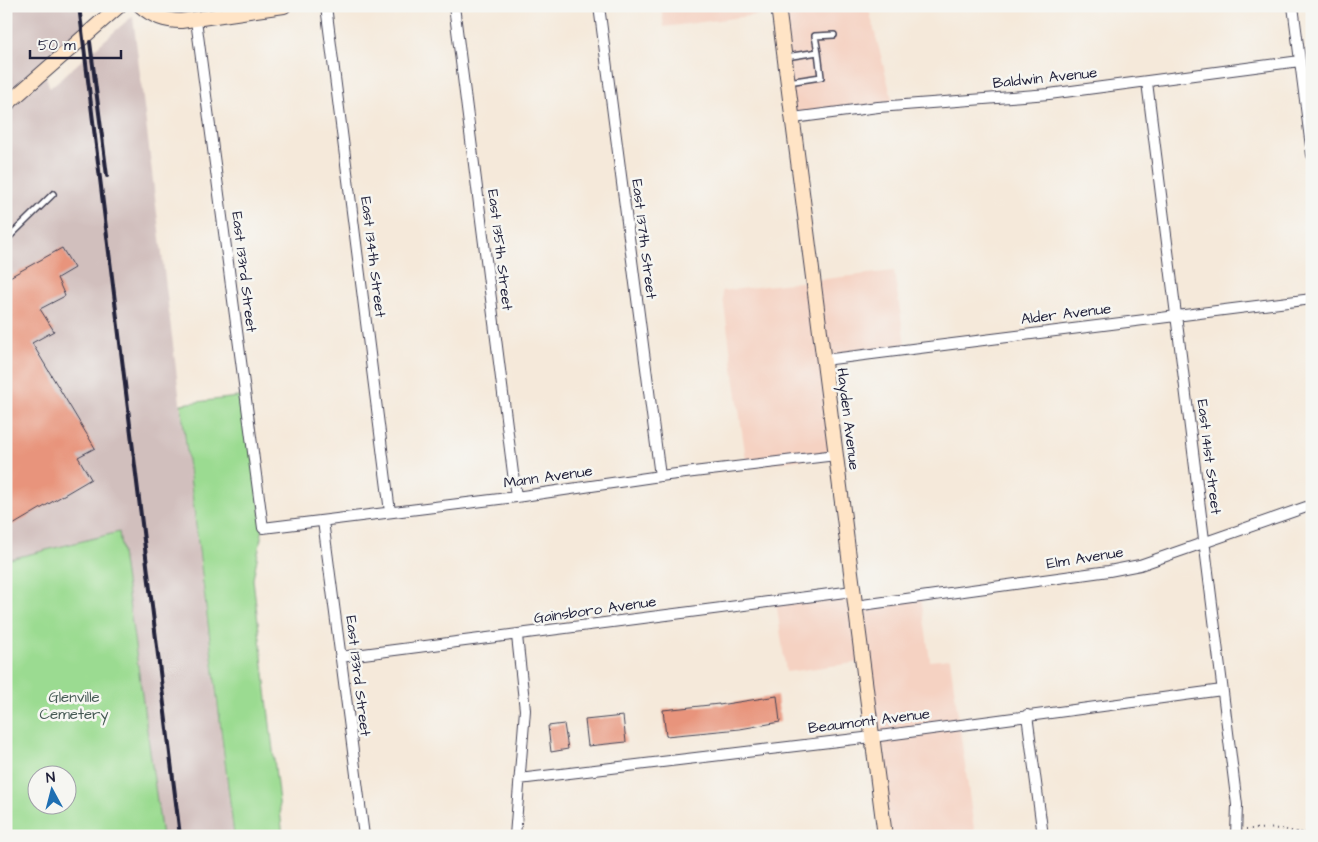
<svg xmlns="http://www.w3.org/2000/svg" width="1318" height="842" font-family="'Architects Daughter',sans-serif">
<rect width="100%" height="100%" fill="#f6f6f2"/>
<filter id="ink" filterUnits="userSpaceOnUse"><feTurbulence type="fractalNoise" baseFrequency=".02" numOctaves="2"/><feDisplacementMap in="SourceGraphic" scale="10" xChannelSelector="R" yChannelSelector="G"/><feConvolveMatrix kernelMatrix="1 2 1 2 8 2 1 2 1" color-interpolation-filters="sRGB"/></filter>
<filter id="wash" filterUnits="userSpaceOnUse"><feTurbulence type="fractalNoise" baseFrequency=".0096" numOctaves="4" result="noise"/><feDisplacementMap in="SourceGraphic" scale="20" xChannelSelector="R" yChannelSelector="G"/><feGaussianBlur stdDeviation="1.12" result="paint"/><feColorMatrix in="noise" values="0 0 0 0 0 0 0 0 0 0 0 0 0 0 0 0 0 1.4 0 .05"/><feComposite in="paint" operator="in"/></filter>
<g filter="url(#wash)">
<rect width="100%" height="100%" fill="#f5e9da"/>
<path fill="#f5d2c2" d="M141,6h143l-88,14z
M661,6h207l26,100 -101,12 -14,-106 -115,15z
M894,271l12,79 -81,10 11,95 -89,11 -25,-175z
M853,591l2,14 66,-8 9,64 20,-2 25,177h-90l-23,-174 -76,10 -10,-71z"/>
<path fill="#d1bfbd" d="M6,6h77l-4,3 4,30 -39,32 6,17 79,-69 4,-2 100,819h-76l-40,-303 -111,27z"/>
<path fill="#9bdb91" stroke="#5e7e66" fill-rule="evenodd" d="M245,396l18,132 -10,51 30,257h-49l-53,-432z
M119,532l43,304h-156v-276zM38,774h30v30h-30z"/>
<g id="blocks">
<path fill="#e8947b" d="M62,248l12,20 -17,10 8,18 -25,13 14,22 -22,12 63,105 -17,9 13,22 -85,50v-250z
M777,696l3,26 -40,7 -74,7 -3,-26 56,-6v1z
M623,716l3,26 -38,4 -3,-26z
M564,724l4,25 -17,3 -3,-26z"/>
</g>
</g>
<g filter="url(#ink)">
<use href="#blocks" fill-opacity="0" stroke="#424053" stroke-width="1"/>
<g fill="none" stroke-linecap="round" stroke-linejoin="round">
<g stroke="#424053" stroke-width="8">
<path id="lane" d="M818,52l-3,-16 19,-1
M786,57l32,-5 3,25 -33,5
M6,240l47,-46"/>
</g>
<g stroke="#424053" stroke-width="12">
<path id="street" d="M326,6l64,506
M454,6l62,491
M599,6l61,470
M1293,6l19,149
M196,20l67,508 253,-31 144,-21 176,-21
M1147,82l90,723 -1,31
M793,118l85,-11 171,-13 251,-33
M824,360l488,-61
M323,521l41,315
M855,606l254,-35 31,-6 172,-60
M340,657l513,-66
M1027,715l16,121
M519,779l353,-42 350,-47
M515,836l10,-126 -8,-74"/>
</g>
<g stroke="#424053" stroke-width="16">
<path id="secondary" d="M141,6c11,10 25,15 40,15l103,-15
M778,6l107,830
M6,105l113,-99"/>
</g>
<path stroke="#424053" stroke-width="2" stroke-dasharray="1 4" stroke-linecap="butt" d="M1246,829c11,0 23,-1 34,0 12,1 18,6 32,2"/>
<use href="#lane" stroke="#fff" stroke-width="5"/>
<use href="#street" stroke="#fff" stroke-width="10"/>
<use href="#secondary" stroke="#ffe4c6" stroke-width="14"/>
<path stroke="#22223b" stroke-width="4" d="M79,6l101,830
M90,42l17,134"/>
</g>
</g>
<g text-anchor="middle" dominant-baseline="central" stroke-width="5" stroke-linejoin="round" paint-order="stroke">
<g font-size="15" fill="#22223b" stroke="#f6f6f2">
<text transform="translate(1045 78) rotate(-6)">Baldwin Avenue</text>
<text transform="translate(644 239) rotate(83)">East 137th Street</text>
<text transform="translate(500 250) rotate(83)">East 135th Street</text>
<text transform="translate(373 257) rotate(83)">East 134th Street</text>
<text transform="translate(244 272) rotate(83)">East 133rd Street</text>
<text transform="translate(1066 314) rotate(-7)">Alder Avenue</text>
<text transform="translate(848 419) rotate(83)">Hayden Avenue</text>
<text transform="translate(1209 457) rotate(83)">East 141st Street</text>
<text transform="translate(548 477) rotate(-8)">Mann Avenue</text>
<text transform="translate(1085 558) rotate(-9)">Elm Avenue</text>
<text transform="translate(595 610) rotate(-8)">Gainsboro Avenue</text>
<text transform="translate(358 676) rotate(83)">East 133rd Street</text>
<text transform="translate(869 721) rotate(-7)">Beaumont Avenue</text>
</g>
<g font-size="15" fill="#465a55" stroke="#f6f6f2">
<text x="74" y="697">Glenville<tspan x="74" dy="17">Cemetery</tspan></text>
</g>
</g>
<rect width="1318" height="842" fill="none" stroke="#f6f6f2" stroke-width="25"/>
<g transform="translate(52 790) rotate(353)"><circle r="24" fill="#f6f6f2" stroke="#a1a1a9"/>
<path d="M0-4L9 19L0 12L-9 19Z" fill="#1f6fb2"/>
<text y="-8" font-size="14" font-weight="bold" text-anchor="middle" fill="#22223b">N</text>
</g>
<path d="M30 50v8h91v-8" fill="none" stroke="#22223b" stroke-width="2.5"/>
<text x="38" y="50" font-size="15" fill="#22223b" stroke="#f6f6f2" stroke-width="4" paint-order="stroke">50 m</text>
</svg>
